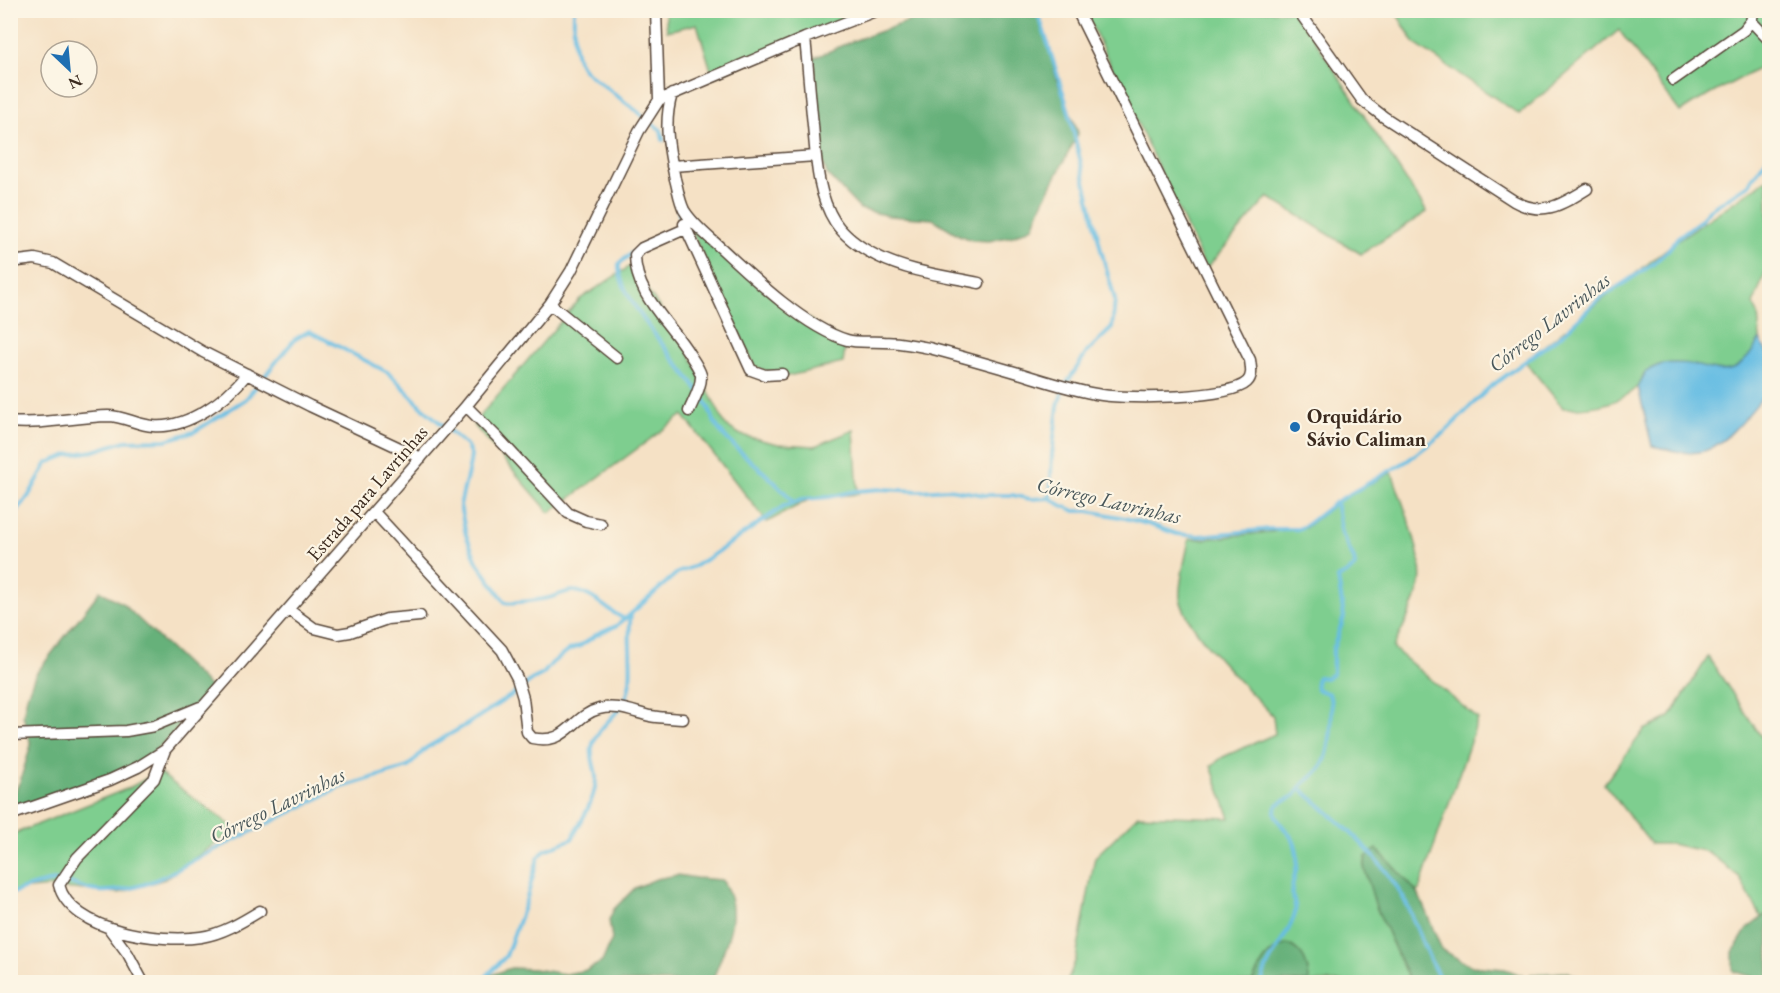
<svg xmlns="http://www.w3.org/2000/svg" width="1780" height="993" font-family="'EB Garamond',serif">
<rect width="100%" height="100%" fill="#fcf5e5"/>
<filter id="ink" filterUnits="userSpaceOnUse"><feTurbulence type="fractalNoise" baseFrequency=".0167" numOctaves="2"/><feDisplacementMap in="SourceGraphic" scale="12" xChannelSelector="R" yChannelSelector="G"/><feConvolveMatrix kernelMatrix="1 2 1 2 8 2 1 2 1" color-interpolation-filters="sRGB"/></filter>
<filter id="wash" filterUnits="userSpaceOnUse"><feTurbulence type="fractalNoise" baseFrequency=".008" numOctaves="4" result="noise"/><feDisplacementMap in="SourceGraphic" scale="24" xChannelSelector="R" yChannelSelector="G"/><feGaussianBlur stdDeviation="1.35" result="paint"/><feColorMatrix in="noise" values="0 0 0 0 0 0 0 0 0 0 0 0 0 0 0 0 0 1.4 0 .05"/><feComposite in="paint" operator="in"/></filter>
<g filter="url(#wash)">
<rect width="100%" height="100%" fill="#f5e1c5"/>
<path fill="#7ece8f" stroke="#5c7c56" stroke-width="1.5" d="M867,10l-154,67 -16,-53 -30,7 -2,-20z
M1085,11h211l131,201 -66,42 -93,-57 -62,72z
M1395,11h374v52l-75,40 -14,9 -61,-82 -100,84 -104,-70z
M1768,179l1,85 -16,40 5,10 2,25 -7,13 -12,13 -12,7 -49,-7 -34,6c-3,5 -5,13 -10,17 -20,18 -47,21 -73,20l-38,-47 154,-122z
M690,222l117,96 39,25 -3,20 -59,14 -29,-10 -62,-133z
M630,266l52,73 44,87 15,9 37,9 37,2 39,-16 4,64 -46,4 -45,24 -84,-107 -133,98 -77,-89 107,-125z
M1392,472c9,29 33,83 28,112 -4,20 -18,45 -27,64l85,71 -60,174 -12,-11 -40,-25 -2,10 25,69 21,46h-101l-1,-14 -48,-2 -8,16h-185l9,-23 19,-102 43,-42 92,3 -19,-52 12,-9 52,-23 -2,-18c-25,-27 -87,-85 -93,-118 -2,-13 7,-45 9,-59h15l101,-11 35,-28z
M1708,657l61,91v164l-7,6 -24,-42 -30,-24 -37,-8h-20l-47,-60 40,-54 26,-13z
M158,772l78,57 -71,50 -46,14 -69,-6 -31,3 -8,4v-59l118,-47z"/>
<path fill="#66b17a" stroke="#506e4c" stroke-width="1.5" d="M938,11h100l12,39 6,28 21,51 1,5 -35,68 -10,25 -20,9 -24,5 -17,-1 -13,-5 -26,-16 -44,-3 -29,-7 -33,-35 -8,-22 -5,-94 36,-16z
M100,591l22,12 89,85 -40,48 -21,19 -24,17 -115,39v-10l9,-20 11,-36 -8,-30 4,-19 8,-21z
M1377,849l41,44 24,57 29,16 34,3 22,8 4,-3 37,-2 22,10h-180l-34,-75 -12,-40 2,-10z
M677,875l19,3 26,2c23,34 2,67 -10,102h-240l39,-14 23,1 31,5 22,-4 15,-8 10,-23 -3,-19 5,-11 21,-21 21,-9z
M1769,912v70l-36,-11v-19l14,-23z
M1288,944c17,9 20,20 21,38h-57c8,-17 16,-33 36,-38z"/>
<path fill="#66bde3" stroke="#507480" stroke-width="1.5" d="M1760,339l9,18v33c-15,17 -43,55 -65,61 -15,5 -37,-2 -52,-5l-14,-59 8,-16c5,-2 11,-6 17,-7 47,-8 64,33 97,-25z"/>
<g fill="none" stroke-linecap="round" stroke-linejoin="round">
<path stroke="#66bde3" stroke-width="4" d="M574,10c0,21 -3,45 11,61l76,59 2,10
M1036,10l6,15 27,87 32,138 14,50 -3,28 -25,24 -24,37 -5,17 -6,48 -2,44
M678,208l4,16
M632,253l-13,11c-3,34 66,104 85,135 7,11 8,22 16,32 22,26 52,44 73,71
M10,522l8,-13 10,-12 19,-34 21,-8 26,-4 31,-10 41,-1 28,-8 52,-33 48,-59 15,-9 80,42 35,36 43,37 4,10 -2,12 -9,37 6,30 11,27 28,40c7,2 40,-3 47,-5 8,-2 15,-7 23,-6 19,3 32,20 50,28
M1300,788c38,33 79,65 104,111 14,27 21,57 38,83
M10,894c12,-5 38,-14 51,-13 12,1 23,9 36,10 34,2 64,-11 93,-29l149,-74 69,-21 18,-19 40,-23 55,-36 10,-9 12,-6 9,-11 17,-13 11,-4 16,-11 20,-9 9,-7 52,-46 18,-7 18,-11 71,-49 19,-7 26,-2 27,-6 26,-2 38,2 29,-2 36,6h27l18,4 20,-1 11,7 14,6h14l36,7 26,7 26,9 22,2 72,-7h27l7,-3 31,-24 71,-41 39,-30 44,-44 74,-54 34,-33 55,-36 15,-14 10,-13 23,-17 8,-10 39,-25 22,-31
M481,982l25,-26 20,-55 12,-43 7,-8 27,-11c9,-19 23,-38 24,-60 0,-11 -6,-21 -4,-32 6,-23 28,-32 34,-49 10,-26 0,-56 5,-83
M1262,982c3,-22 27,-45 33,-69 2,-8 -3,-14 -3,-22 0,-9 4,-18 5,-27 1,-8 0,-15 -3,-22 -4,-10 -24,-25 -18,-35 4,-7 14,-7 19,-12 3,-3 5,-8 8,-11 7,-6 14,-10 19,-18 9,-13 12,-58 7,-72l-12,-5 -1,-8 2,-4 8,1 7,-4v-25l11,-32 -6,-39 11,-6 6,-6 -1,-7 -12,-25 -6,-32"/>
</g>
</g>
<g filter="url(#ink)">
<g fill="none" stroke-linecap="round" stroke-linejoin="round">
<g stroke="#574537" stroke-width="13">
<path id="minor" d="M656,10l3,90
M1298,10l64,90 22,17 130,84c29,16 47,4 73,-12
M1751,21l19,20
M805,38c3,29 5,58 8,87 3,32 4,69 22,97 10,15 26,26 42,34 32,16 69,20 102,27
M1673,80l71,-50 7,-9 3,-11
M672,94c-9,29 -3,56 3,85 3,10 4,21 9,31 9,15 25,27 38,39 32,30 84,79 125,91 11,3 25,1 37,2 15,0 30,3 45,6 31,8 62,17 93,26 26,8 53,17 80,21 25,4 127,4 145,-13 6,-6 4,-14 3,-22l-173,-350
M672,166l144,-10
M684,224l67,146 14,5 17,-1
M685,229l-43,19 -7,7c0,41 35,67 55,100 4,6 9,13 11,20 1,11 -8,26 -12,36
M10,262l25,-3 18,4 150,89 107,54 111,52
M550,304l67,54
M466,406l31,31 71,76 18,8 15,3
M10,422c33,3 65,-5 98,-6 16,0 29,9 45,10 35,3 73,-26 94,-52
M374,512l128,138 15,28 6,20 4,34 5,6c36,8 39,-22 67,-29 17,-5 34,3 51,7 11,2 22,2 33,3
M289,610l25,18 24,6 12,-2 37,-13 33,-3
M10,735l116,-4 28,-5 46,-19
M165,750l-11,29 -77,79 -18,27c12,47 103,58 142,52 21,-3 41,-15 59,-26
M10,815l100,-35 28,-13 27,-17 301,-344 84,-102 21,-33 68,-140 20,-31 146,-62 73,-28
M108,927l20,27 15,28"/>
</g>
<use href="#minor" stroke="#fff" stroke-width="10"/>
</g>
</g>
<circle fill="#1f6fb2" stroke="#fcf5e5" stroke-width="2" cx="1295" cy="427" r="6"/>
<g text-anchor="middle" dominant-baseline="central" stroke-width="4.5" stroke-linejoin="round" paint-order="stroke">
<g font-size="20" font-weight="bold" fill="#3b2a1e" stroke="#fcf5e5" text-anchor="start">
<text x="1307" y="416">Orquidário<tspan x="1307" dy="23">Sávio Caliman</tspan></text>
</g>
<g font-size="20" fill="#3b2a1e" stroke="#fcf5e5">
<text transform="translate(367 493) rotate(-49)">Estrada para Lavrinhas</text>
</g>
<g font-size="21" font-style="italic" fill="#485659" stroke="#fcf5e5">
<text transform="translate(1549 322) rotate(-38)">Córrego Lavrinhas</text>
<text transform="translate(1109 500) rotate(13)">Córrego Lavrinhas</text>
<text transform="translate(277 805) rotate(-26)">Córrego Lavrinhas</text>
</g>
</g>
<rect width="1780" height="993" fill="none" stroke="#fcf5e5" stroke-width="36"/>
<g transform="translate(69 69) rotate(154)"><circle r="28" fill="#fcf5e5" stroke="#afa495" stroke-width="1.5"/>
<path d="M0-4.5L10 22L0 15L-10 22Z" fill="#1f6fb2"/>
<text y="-9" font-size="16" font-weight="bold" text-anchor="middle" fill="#3b2a1e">N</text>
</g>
</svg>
